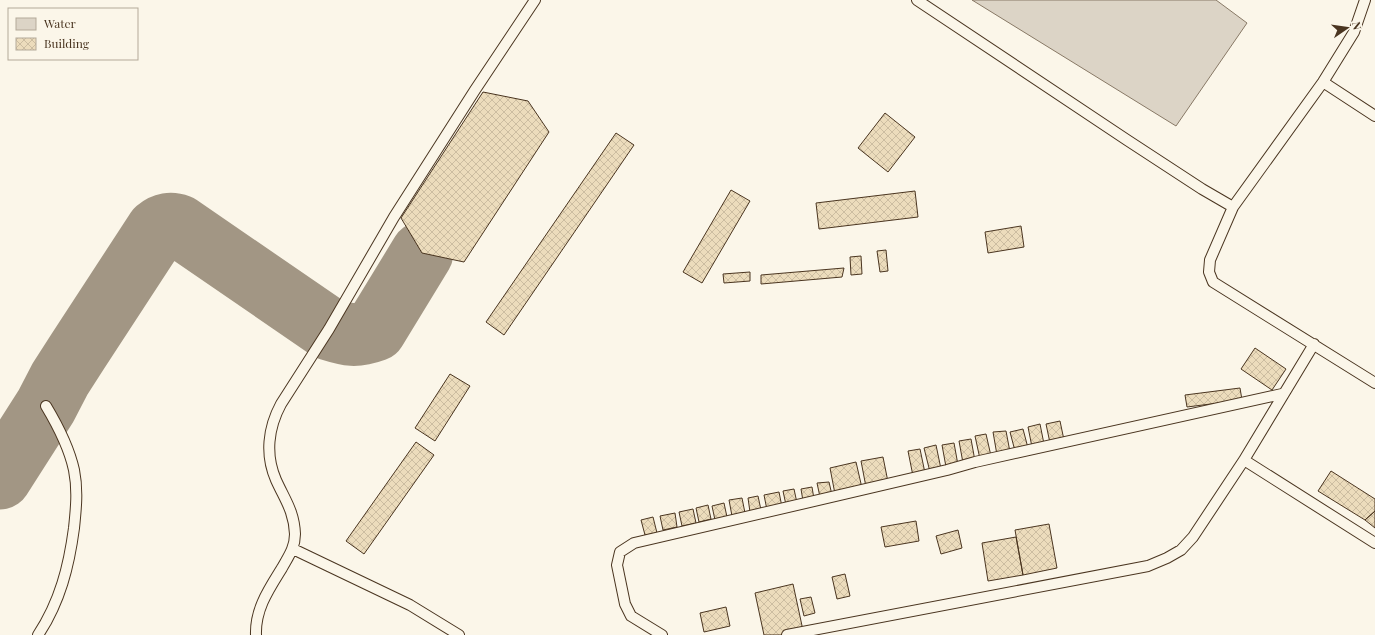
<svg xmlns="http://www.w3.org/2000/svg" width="1375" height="635" font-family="'Playfair Display',serif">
<defs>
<pattern id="building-cross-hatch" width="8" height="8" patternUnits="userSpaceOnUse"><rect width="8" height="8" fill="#ecdcbc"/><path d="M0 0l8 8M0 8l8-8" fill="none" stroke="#ccbda1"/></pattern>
</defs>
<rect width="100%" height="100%" fill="#fbf6e9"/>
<path fill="#dcd4c6" stroke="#887966" d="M972,0h244l31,23 -71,103z"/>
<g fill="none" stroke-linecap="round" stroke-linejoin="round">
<path stroke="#a29684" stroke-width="63" d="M0,478l46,-72 14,-27 18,-28 79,-121c7,-6 14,-7 22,-4l150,103c19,6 27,8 46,1l47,-77"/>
</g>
<path fill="url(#building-cross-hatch)" stroke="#4a3520" d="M483,92l45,9 21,31 -85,130 -42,-9 -21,-35z
M885,113l30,24 -27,35 -30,-24z
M616,133l18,12 -130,190 -18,-13z
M731,190l19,11 -48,82 -19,-11z
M915,191l3,26 -99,12 -3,-26z
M1021,226l3,21 -36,6 -3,-21z
M886,250l2,21 -8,1 -3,-21z
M861,256l1,18 -11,1 -1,-18z
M844,268l-2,9 -81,7v-9z
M750,272v9l-26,2 -1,-9z
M1255,348l31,21 -14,21 -31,-21z
M450,374l20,12 -35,55 -20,-13z
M1240,388l2,12 -55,7 -2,-12z
M1060,421l4,19 -14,3 -4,-19z
M1040,424l4,20 -12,3 -4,-20z
M1023,429l5,19 -13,3 -5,-19z
M1006,431l4,21 -13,3 -4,-23z
M986,434l5,22 -11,3 -5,-23z
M971,439l4,22 -12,2 -4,-22z
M416,442l18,13 -70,99 -18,-13z
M954,443l4,22 -12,2 -4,-22z
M936,445l5,24 -11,3 -6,-24z
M920,449l5,24 -12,3 -5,-25z
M883,457l5,25 -22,5 -5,-26z
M856,462l6,26 -27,6 -5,-26z
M1331,471l44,28v12l-10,9 -47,-29z
M829,482l3,13 -12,2 -3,-14z
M812,487l2,12 -11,2 -2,-12z
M794,489l3,14 -11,2 -3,-14z
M779,492l3,15 -15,3 -3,-15z
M758,496l3,14 -11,2 -2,-14z
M742,498l3,15 -13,3 -3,-16z
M724,503l3,14 -12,3 -3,-14z
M708,505l3,14 -12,3 -3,-14z
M693,509l3,14 -14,3 -3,-14z
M1375,511v17l-10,-8z
M675,513l2,14 -14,3 -3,-14z
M653,517l4,16 -12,2 -4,-15z
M916,521l3,20 -34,6 -4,-20z
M1049,524l8,44 -34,7 -8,-45z
M958,530l4,18 -21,6 -5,-18z
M1016,537l7,38 -35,6 -6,-38z
M845,574l5,22 -13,3 -5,-22z
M793,584l11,51h-40l-9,-42z
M811,597l4,16 -11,3 -4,-17z
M726,607l4,19 -26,6 -4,-19z"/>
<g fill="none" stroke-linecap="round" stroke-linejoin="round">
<g stroke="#4a3520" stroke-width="12">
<path id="lane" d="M917,0l210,140 75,49 31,18 90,-125 31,-50 11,-32
M1323,82l52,34
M1233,207l-23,53 -1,12 4,10 162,101
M1244,460l131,83
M293,549l117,56 49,30
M38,635c22,-33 31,-69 36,-107 2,-19 4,-38 0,-58 -5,-23 -16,-44 -28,-64
M256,635c-1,-26 13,-46 26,-67 6,-11 13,-20 13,-34 -1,-23 -10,-34 -19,-54 -11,-25 -8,-52 5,-76l48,-75 65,-112 81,-127 60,-90
M662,635l-31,-19 -6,-12 -8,-39 3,-13 14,-9 313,-73 28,-8 307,-68
M787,635l361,-69 19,-8 14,-8 12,-13 51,-77 70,-116"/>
</g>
<use href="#lane" stroke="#fbf6e9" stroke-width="10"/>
</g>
<rect x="8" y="8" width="130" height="52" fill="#fbf6e9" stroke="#b4a999"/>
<rect x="16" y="18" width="20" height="12" fill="#dcd4c6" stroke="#b4a999"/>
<text x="44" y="28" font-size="12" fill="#4a3520">Water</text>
<rect x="16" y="38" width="20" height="12" fill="url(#building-cross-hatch)" stroke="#b4a999"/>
<text x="44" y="48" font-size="12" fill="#4a3520">Building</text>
<g transform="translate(1347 28) rotate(77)" stroke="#fbf6e9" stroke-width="3" paint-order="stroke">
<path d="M0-3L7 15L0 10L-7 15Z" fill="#4a3520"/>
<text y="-6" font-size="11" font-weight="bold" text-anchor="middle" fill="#4a3520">N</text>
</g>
</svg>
